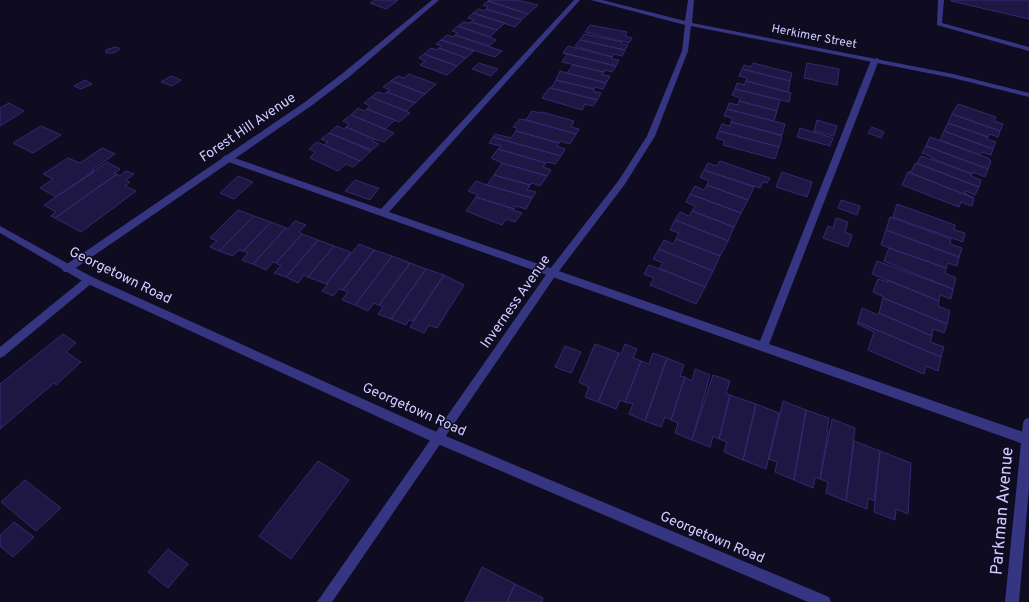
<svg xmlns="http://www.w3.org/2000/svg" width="1029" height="602" font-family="Overpass,sans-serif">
<rect width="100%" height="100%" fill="#0f0c21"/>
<path fill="#1f1743" stroke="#352870" d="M375,0h23l-12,9 -16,-6z
M489,0h28l21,5 -10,9 -40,-13z
M951,0h78v19l-78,-18z
M488,1l40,13 -7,6h1l-36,-11 2,-2 -5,-2z
M479,9l5,2 2,-2 36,11 -7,7 -42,-14z
M473,13l32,10 -8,7 -26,-8 3,-2 -6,-2z
M463,22l6,1 2,-1 26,8 -7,7 -32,-11z
M590,25l37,7 -2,4 7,2 -3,5 -44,-11z
M458,26l32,11 6,3 -7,6 -34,-11 3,-2 -6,-2z
M584,34l38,8 -1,2 7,1 -3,5 -45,-10z
M447,35l6,2 2,-2 47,16 -7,6 -54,-17z
M441,40l33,11 -8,7 -27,-10 2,-2 -5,-2z
M580,40l45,10 -3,6 -8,-2 -2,3 -37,-11z
M568,46l44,11v2l7,1 -3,6 -53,-13z
M115,47l4,1v2l-5,3h-8v-3z
M431,48l6,2 2,-2 27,10 -9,8 -33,-12z
M563,53l53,13 -4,6 -7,-2 -1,2 -42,-10 5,-8z
M424,54l33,12 -10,9 -27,-10 5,-4 -6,-3z
M479,63l19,6 -7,7 -19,-7z
M753,63l39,10 -2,8 -48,-12 2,-4 7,2z
M807,63l32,6 -2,16 -33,-7z
M573,65l31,7 -2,3 8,1 -4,7 -39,-10z
M742,69l48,12 -2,11 -42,-11 1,-3 -8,-2z
M560,71l7,2 39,10 -3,6 -8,-2 -1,2 -38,-9z
M409,74l27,10 -11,10 -34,-13 7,-5 6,2z
M171,76l10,4 -9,6 -11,-4z
M85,80l7,4 -11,5 -7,-3z
M556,80l38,9 -1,2 8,2 -4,7 -46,-12z
M391,81l34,13 -10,9 -28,-11 3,-2 -7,-3z
M746,81l45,12 -2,9 -54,-13 2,-6 7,2z
M549,88h2l46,12 -4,6 -8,-2 -3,6 -40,-12z
M735,89l45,11 -3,11 -38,-10 1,-3 -8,-3z
M378,92l6,2 3,-2 28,11 -9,8 -35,-14z
M371,97l35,14 4,2 -11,9 -32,-13 3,-3 -6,-3z
M739,101l38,10 -3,10 -47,-12 2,-6 9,2z
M9,103l15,8 -24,15v-18z
M958,104l38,13 -2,4 9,3 -3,7 -48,-17z
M358,108l6,3 3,-2 28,11 -10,9 -34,-14z
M727,109l58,15 -3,11 -51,-13 2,-4 -9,-2z
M532,111l8,2 2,-1 32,9 -3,6 8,2 -3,5 -50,-14z
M952,114l48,17 -2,6 -9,-3 -1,3 -40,-14z
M351,115l34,14 9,4 -10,9 -10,-3 -28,-12 3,-3 -6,-3z
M520,119l6,1 50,14 -6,10 -10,-3 -1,2 -43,-12 1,-3 -4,-1z
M817,120l20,6 -3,10 -20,-5z
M731,122l51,14 -3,11 -60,-16 3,-7 8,2z
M948,123l40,14 -1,2 9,3 -3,7 -49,-18z
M41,126l20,9 -28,18 -20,-10z
M337,126l7,3 2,-2 28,12 -2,2 7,3 -7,6 -43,-17z
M872,127l12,5 -3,6 -13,-5z
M800,128l33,10 -3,8 -33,-9z
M516,131l43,12 -2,3 8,3 -4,7 -68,-19 2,-3 16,4z
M719,131l60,16 -4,12 -52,-14 2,-4 -9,-3z
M944,131l49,18 -2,6 -9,-3 -2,3 -40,-15z
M329,133l42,18 -11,10 -36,-16 4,-3 -7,-3z
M493,137l68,19 -6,8 -8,-2 -1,1 -48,-14 3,-3 -12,-3z
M930,137l58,21 3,3 -3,8 -62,-23z
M317,142l7,3 36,16 -7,6 -7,-3 -8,7 -28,-13 5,-6 -6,-3z
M926,146l62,23 -3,8 -12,-5 -1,2 -41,-16 1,-1 -10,-4z
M102,148l13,6 -23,16 2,2 -38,25 -16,-9 13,-9 -10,-5 25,-16 12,5z
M498,149l48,14 -3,4 8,3 -4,6 -45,-13 -11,-5z
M921,156l51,18 -1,2 10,4 -2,7 -62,-24z
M720,161l40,14 10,3 -3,5 -4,-1 -3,6 -56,-18 4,-7 9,3z
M107,162l13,7 -6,4 3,1 -62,44 -4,-2 5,-4 -12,-7z
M502,163l45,13 -7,10 -8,-3 -2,2 -36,-10z
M915,163l64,24 -4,8 -9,-4 -1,2 9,5 -66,-26h3z
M704,170l50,17 -6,13 -41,-15 2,-4 -9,-4z
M126,171l8,3 -8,6 4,2 -5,4 11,5 -55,41 -26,-14 62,-44 3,2z
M782,172l30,10 -5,15 -31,-10z
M908,172l66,26 -2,8 -11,-4 -2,5 -57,-22z
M494,175l36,10 -3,5 9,2 -4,6 -45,-13z
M238,176l15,6 -19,17 -14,-6z
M355,180l23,8h1l-9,12 -25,-9z
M476,181l11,4 45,13 -6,11 -10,-3 -2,3 -38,-12 2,-2 -10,-4z
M707,185l41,15 -7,13 -51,-19 5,-8 9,4z
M690,194l51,19 -7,14 -42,-16 3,-5 -9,-4z
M476,197l38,12 -1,1 9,3 -7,9 -9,-3 -4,6 -36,-14z
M841,200l19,6 -3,9 -19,-7z
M897,204l58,21 -1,5 11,3 -2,9 -70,-25z
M238,210l16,6 -35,35 -9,-4 7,-6 -7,-3z
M692,211l42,16 -6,14 -53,-21 5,-8 9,4z
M254,216l17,6 -28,29 -4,-1 -6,6 -14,-5z
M890,217l61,22 -1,5 12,4 -3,9 -73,-27z
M836,218l12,4 -3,10 7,3 -4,12 -25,-9 5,-12 5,2z
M675,220l53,21 -8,15 -44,-17 3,-6 -9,-3z
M295,221l11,4 -7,7 3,2 -26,29 -3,-1 -7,8 -13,-6 33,-36 2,1z
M271,222l15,6 -33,36 -11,-4 6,-7 -5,-2z
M886,230l73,27 -2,9 -9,-3 -2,5 -65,-23z
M302,234l16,6 -32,37 -12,-4 7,-7 -5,-3z
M676,239l44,17 -7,15 -54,-22 5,-9 9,4z
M318,240l16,6 -26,31 -4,-2 -6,8 -12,-6z
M359,244l15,6 -31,40 -4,-1 -6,7 -11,-5 6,-7h-2z
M334,246l17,6 -25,32 -18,-7z
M889,248l57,20 -1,5 11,5 -3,11 -69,-28z
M659,249l54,22 -8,16 -46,-19 4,-5 -10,-4z
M374,250l18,6 -37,49 -13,-5 6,-8 -5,-2z
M392,256l18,7 -31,42 -5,-2 -6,8 -13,-6z
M877,261l76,28 -2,10 -11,-4 -1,6 -67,-27z
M410,263l16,6 -35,50 -13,-5 5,-7 -4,-2z
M649,265l56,22 -9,17 -46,-19 4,-7 -10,-4z
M426,269l18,6 -31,46 -4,-1 -3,5 -15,-6z
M444,275l20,10 -27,43 -8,-3 -5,8 -14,-6z
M878,279l10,3v-2l51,21 -1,5 12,5 -3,13 -64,-26 1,-1 -11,-5z
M883,298l64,26 -3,9 -11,-4 -1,7 -53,-23z
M862,308l16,7 1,-2 53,23 -2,6 14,5 -3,10 -83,-35z
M858,322l83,35 -3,14 -12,-5 -2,8 -56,-24 6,-18 -17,-8z
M63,334l13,9 -10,9 15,10 -25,23 -2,-2 -54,46v-45z
M595,344l24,9 -21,49 -13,-5 4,-10 -10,-5z
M625,344l12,5 -4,9 8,3 -16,41 -5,-2 -4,9 -18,-7 21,-49 2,1z
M565,346l16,6 -10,21 -16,-6z
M653,353l14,5 -22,63 -16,-7 4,-10 -8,-2 16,-41 8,3z
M667,358l17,7 -4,11 5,1 -14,43 -6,-3 -4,10 -16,-6z
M695,369l15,6 -18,65 -17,-7 3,-10 -7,-3 14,-43 7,4z
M713,375l17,6 -4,12 4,2 -11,44 -6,-3 -3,11 -18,-7z
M730,395l26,9 -13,56 -19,-8 3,-10 -8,-3z
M783,401l23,9 -12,70 -19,-8 2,-10 -8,-3z
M756,404l23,9 -13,56 -23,-9z
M806,410l23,8 -2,13h1l-8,48 -5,-2 -2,11 -19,-8z
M832,419l23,9 -9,73 -20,-8 2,-11 -8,-3z
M854,441l26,10 -6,50 -6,-3 -1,11 -21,-8z
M880,451l31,12 -3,51 -12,-5 -1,11 -21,-8z
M318,461l31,19 -58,79 -32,-23z
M25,480l36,28 -25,23 -35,-29z
M14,522l20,15 -21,20 -13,-11v-11z
M168,549l20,15 -20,24 -20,-16z
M482,567l33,17 -8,18h-42z
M515,584l28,14 -1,4h-35z"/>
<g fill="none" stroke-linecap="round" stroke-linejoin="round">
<path fill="#363582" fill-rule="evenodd" d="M574,0h6l-191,212 371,129 111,-281 7,-2 1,2 -110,284 260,90v12l-806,-286 -1,-2 4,-3 3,1 152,53z
M938,0h6l-2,23 87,24v4l-92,-26z"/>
<path fill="#363582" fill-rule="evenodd" d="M432,0h7l-90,77 -38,29 -241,166h-6l-2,-3 2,-3 241,-164 38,-29z
M591,0h11l83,21 3,-21h6l-2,23 261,51 76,19v4l-76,-19 -262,-52 -3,25 -33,85 -30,48 -69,91 -224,327h-15l233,-333 69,-89 28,-44 35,-85 3,-26z
M89,276l5,4 -2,3 -88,73 -4,2v-11l86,-70z
M1029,418v70l-10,114h-14l18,-179 2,-4z"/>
<path fill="#363582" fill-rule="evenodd" d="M0,226l92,51 349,157 388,163 2,5h-23l-375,-160 -347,-159 -86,-50z"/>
</g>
<g text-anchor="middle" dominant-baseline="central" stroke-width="3" stroke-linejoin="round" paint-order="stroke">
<g font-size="12" fill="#d1ccff" stroke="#0f0c21">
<text transform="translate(814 37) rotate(11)">Herkimer Street</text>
</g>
<g font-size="14" fill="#d1ccff" stroke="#0f0c21">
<text transform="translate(248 128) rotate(-34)">Forest Hill Avenue</text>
<text transform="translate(120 276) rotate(26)">Georgetown Road</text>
<text transform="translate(516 302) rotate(-55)">Inverness Avenue</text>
<text transform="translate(414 410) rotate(24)">Georgetown Road</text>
<text transform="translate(712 538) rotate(23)">Georgetown Road</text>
</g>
<g font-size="17" fill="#d1ccff" stroke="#0f0c21">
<text transform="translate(1003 511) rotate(-85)">Parkman Avenue</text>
</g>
</g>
</svg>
